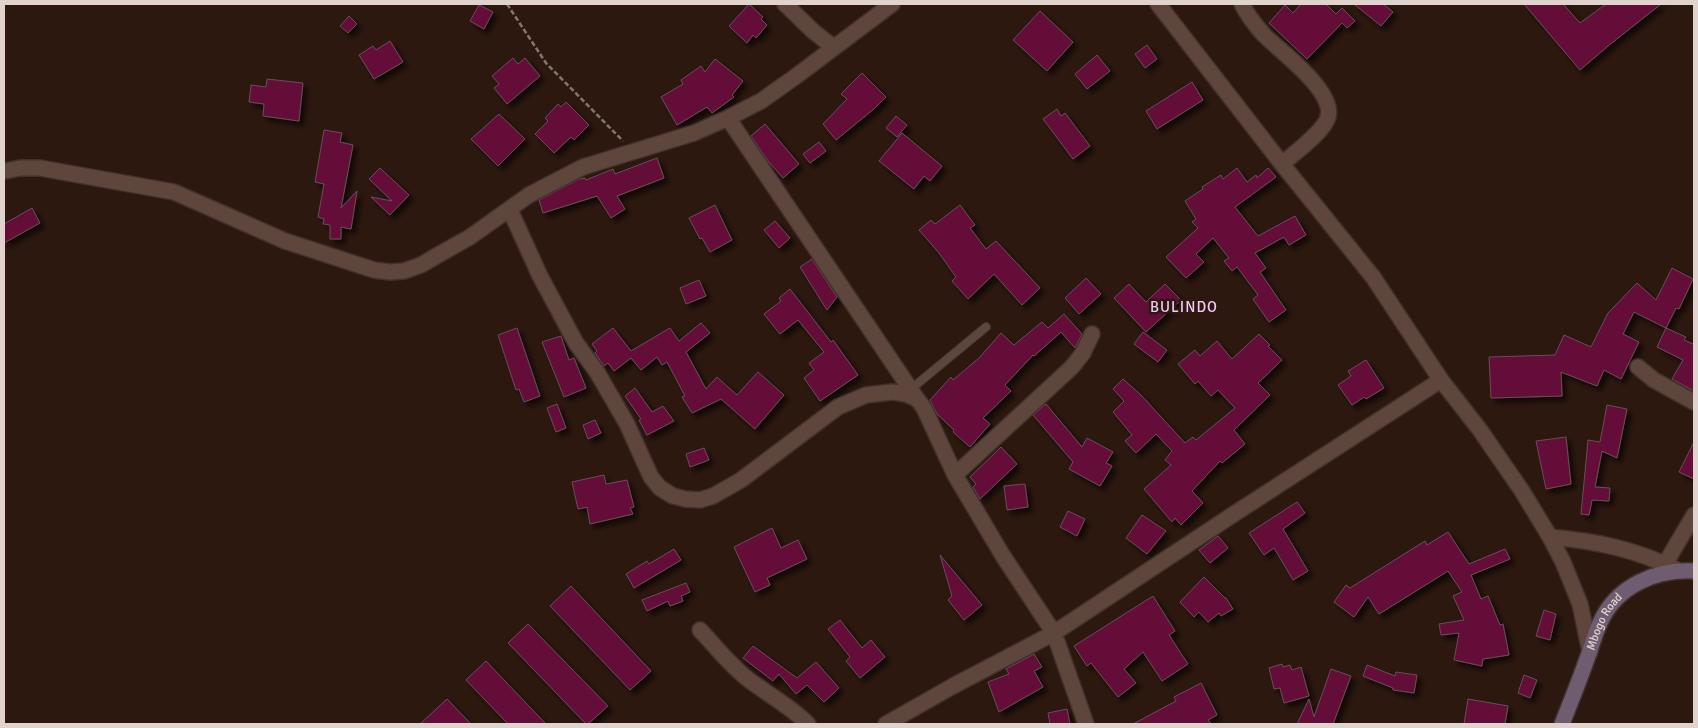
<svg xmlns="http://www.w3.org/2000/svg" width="1698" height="728" font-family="Signika,sans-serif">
<defs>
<filter id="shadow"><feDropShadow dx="4.5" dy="4.5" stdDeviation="2.5" flood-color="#0009"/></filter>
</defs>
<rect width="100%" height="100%" fill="#2c180f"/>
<path fill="#640e37" stroke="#684e57" filter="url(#shadow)" d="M749,4l14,13 -2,2 6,6 -11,13 -3,-3 -6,8 -18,-17z
M1301,4h25l10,10 6,-6 13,13 -8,7 -5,-5 -35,36 -38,-36 16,-18 8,8z
M1354,4h29l10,8 -12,14z
M1524,4h39l17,19 26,-19h55l-53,42 -28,24z
M479,5l14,7 -9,17 -14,-8z
M1040,11l33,31 -26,29 -34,-31z
M349,16l8,8 -9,9 -8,-7z
M390,41l13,21 -29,17 -15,-24 14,-9 3,4z
M1147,45l10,14 -12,9 -10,-14z
M1097,55l13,16 -23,18 -12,-15z
M513,58l5,6 7,-6 15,18 -33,28 -13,-16 5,-4 -7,-8z
M715,59l28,22 -11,14 2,2 -22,16 -5,-6 -30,18 -16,-28 22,-13 -2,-4 20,-14 4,6z
M862,73l24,24 -11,11 -39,32 -13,-16 24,-25 -6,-5z
M267,79l36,4 -4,38 -36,-5 1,-12 -15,-2 2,-17 15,2z
M1192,82l11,18 -46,29 -11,-18z
M566,102l23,23 -15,15 -3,-3 -17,16 -19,-19 13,-13 -3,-3 13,-14 3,3z
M1057,109l4,7 4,-3 25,33 -17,13 -30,-40z
M499,114l26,25 -27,27 -27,-27z
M896,116l11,9 -10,12 -11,-9z
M765,124l34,40 -16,14 -15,-17 -17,-25z
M324,130l18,3 -2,9 13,3 -12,63 16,-17 -6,38 -10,-2v12h-11v-14l-7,-1 1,-5 -6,-2 6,-33 -9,-2z
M902,133l40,33 -12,15 -6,-5 -10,13 -35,-28z
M819,142l7,9 -16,12 -7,-9z
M657,158l7,20 -47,18 8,13 -14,9 -14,-22 -54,17 -4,-13 40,-21 6,-1 1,2 27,-11 2,5z
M380,168l29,27 -19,20 -19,-18 21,4 -23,-22z
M1237,168l10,14 9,-7 1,3 11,-10 8,9 -41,30 23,29 37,-20 11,19 -17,10 -5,-8 -29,16 11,15 -6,4 26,38 -17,12 -16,-23 5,-4 -21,-28 -5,4 -8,-10 5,-3 -16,-20 -17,16 8,8 -18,16 -20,-21 32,-29 -6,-6 4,-3 -11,-18 18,-12 -1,-2 19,-12 2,4z
M715,205l17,35 -22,12 -8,-14 -2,1 -11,-21z
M960,205l15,20 -5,3 16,21 10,-8 44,47 -18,17 -28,-31 -26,25 -16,-18 4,-4 -17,-24 -20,-23 12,-10 4,4z
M32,208l8,15 -36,20v-19z
M775,221l15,17 -11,10 -15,-18z
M812,259l25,38 -10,13 -27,-43z
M1672,268l21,11 -14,30 -3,-1 -10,20 -32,-16 -11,22 16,8 -18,37 -17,-9 -7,16 -36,-14 1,24 -71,2 -2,-41 66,-2 9,-20 27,12 17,-34 29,-30 19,17z
M1086,278l15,16 -22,20 -14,-16z
M699,280l7,16 -20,8 -6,-16z
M1129,284l17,18 19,-18 16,16 -35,32 -32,-34z
M790,289l41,53 2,-2 25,35 -38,26 -16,-23 10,-8 -5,-7 15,-11 -26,-32 -18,14 -16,-20 17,-13 -2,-3z
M1064,314l18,20 -7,14 -14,-16 -27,24 -1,-1 -28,30 6,6 -28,27 7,6 -20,23 -17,-15 1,-2 -17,-16 -7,-14 21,-23 2,3 26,-22 22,-25 13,12 28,-23 6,6z
M701,323l9,10 -24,19 20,37 11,-12 20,18 21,-23 26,23 -29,34 -34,-30 -29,14 -10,-16 3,-1 -18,-34 -5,3 -5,-8 -16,13 -10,-12 -17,13 -6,-8 -4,3 -9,-13 2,-2 -5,-7 21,-16 18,23 39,-23 9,13z
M517,328l23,68 -16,6 -5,-13 -3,1 -18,-55z
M1666,328l20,9 -2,3 9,4 1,-3v50l-22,-12 11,-19 -26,-13z
M1143,332l24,18 -9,12 -24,-18z
M1259,334l11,11 -2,1 14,14 -24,23 12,12 -36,35 11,14 -23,19 -2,-2 -28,30 11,12 -22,22 -6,-7 -3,4 -28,-33 27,-24 -6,-5 7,-9 -16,-17 -20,19 -11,-12 7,-6 -19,-23 11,-11 -11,-12 10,-10 18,16 44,48 8,-6 3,3 39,-32 -17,-18 -7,6 -13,-15 -3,3 -17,-20 17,-14 5,6 17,-15 15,18z
M561,336l8,24 5,-2 12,30 -22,9 -22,-55z
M1366,360l18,28 -18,11 -2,-2 -12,8 -14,-20 13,-9 -3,-5z
M635,388l17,24 11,-6 11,15 -27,14 -8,-15 2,-1 -16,-23z
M557,404l9,24 -10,4 -9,-24z
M1046,404l36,43 5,-9 26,14 -7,11 6,3 -12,20 -31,-17 4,-7 -40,-47z
M1607,405l20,4 -10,49 -15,-7 -7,36 15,1 -1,13 -17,-1 -3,15 -8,-1 7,-74 12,2z
M595,420l6,13 -13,6 -5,-14z
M1566,437l5,47 -25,5 -10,-48z
M1694,442v37l-15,-7z
M1001,447l16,17 -37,35 -7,-12 3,-3 -6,-7z
M704,448l5,12 -19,7 -4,-13z
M604,475l2,9 21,-4 7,27 -4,1 3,6 -43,10 -3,-17 -9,2 -6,-27z
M1025,484l3,23 -21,3 -3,-24z
M1297,502l8,11 -22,16 25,42 -15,9 -19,-32 -10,7 -15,-22z
M1068,511l17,8 -8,17 -17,-9z
M1142,515l24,16 -19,23 -21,-16z
M772,528l9,20 17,-8 9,19 -40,19 3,7 -15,7 -21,-45z
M1448,532l21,32 36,-15 5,10 -39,16 10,24 7,-3 12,29 3,-1 6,31 -26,4 -1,7 -28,-6 5,-27 -18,2 -2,-11 25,-4 -11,-24 9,-4 -14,-21 -69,43 -11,-17 -14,20 -20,-15 12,-17 4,3 75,-47 2,4z
M1218,536l10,12 -18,15 -11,-13z
M674,549l7,11 -47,28 -8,-14 21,-13 2,3z
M940,555l42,50 -18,15 -16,-20 4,-4z
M1204,577l21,21h1l7,11 -12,7 -2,-3 -11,9 -9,-10 -5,5 -14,-15z
M686,583l4,9 -9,4 2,5 -13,5 -2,-5 -21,10 -5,-11z
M571,586l80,85 -21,19 -80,-84z
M1153,596l22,35 -6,4 19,29 -26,17 -19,-29 -19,17 12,14 -18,14 -27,-34 -4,3 -13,-20z
M1544,610l12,4 -6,26 -14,-4z
M840,620l22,28 9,-8 14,17 -25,21 -14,-17 4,-4 -22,-28z
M528,624l80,82 -20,18h-2l-78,-81z
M753,646l44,32 19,-16 23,26 -15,14 -17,-17 -11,9 -17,-20 -6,7 -30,-23z
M1034,654l8,13 -8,4 9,16 -44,25 -11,-30 21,-8 -3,-5z
M486,661l60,63h-38l-42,-44z
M1282,664l1,3 7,-2 2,5 9,-3 8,29 -25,7 -4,-15 -6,1 -5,-21z
M1367,665l28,11 1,-4 21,3 -3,18 -21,-3v-2l-30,-12z
M1331,669l20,7 -18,48h-36l12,-25 5,18z
M1524,675l13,5 -7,18 -12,-5z
M1201,683l16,32 -9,5 3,4h-78l43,-23 -2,-4z
M447,699l24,25h-51z
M1468,699l40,7 -3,18h-41z
M1067,709l3,15h-20l-2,-11z"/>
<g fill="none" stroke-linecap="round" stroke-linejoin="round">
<g stroke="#40312d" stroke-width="10">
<path id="lane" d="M911,389l75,-62"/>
</g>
<g stroke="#40312d" stroke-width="18">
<path id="street" d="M785,4l28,27 20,16
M1158,4l124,160 91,113 68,103 39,50 42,61 28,46 13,25 17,42 10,48
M1242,4c5,11 14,22 22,31 17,17 71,56 64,82 -4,15 -34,36 -46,47
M728,118l189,281
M5,171l15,-3h20l134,24 111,49 89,29 16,2 14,-1 17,-6 17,-10 32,-18 59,-42 54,-28 111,-34 34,-15 33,-17 34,-24 97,-73
M510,210l30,66 36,67 21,29 30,52 24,53 9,11 13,8 12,3 15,1 13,-4 28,-16 97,-73 28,-12 26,-3 14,2 11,5 7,9 31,67 48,81 51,77 32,91
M1638,367l16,13 40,22
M955,475l117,-108 11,-14 9,-19
M1550,537c45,4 86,12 127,33
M1665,564l29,-49
M700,630c16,17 31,36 49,50 20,15 41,26 59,44
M886,724l67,-38 101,-53 183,-121 204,-132"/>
</g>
<g stroke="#40312d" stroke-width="18">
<g id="secondary">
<path id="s1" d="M1562,724c9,-23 18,-45 26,-68 4,-11 7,-22 12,-33 16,-37 56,-54 94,-52"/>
</g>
</g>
<path stroke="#86756e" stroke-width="2.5" stroke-dasharray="5 2.5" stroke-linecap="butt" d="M507,4l39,59 77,78"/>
<use href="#lane" stroke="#5e463c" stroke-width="8"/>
<use href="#street" stroke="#5e463c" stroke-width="15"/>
<use href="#secondary" stroke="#6f5c71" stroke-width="15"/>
</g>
<g text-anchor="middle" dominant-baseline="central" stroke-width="5" stroke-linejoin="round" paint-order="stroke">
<g font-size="12" fill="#e0d2cc" stroke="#2c180f">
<text stroke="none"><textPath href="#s1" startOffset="111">Mbogo Road</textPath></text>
</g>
<g font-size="15" letter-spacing="1" fill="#f3c8f9" stroke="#2c180f">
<text x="1184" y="307">BULINDO</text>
</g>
</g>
<rect width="1698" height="728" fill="none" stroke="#e0d2cc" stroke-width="10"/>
</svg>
